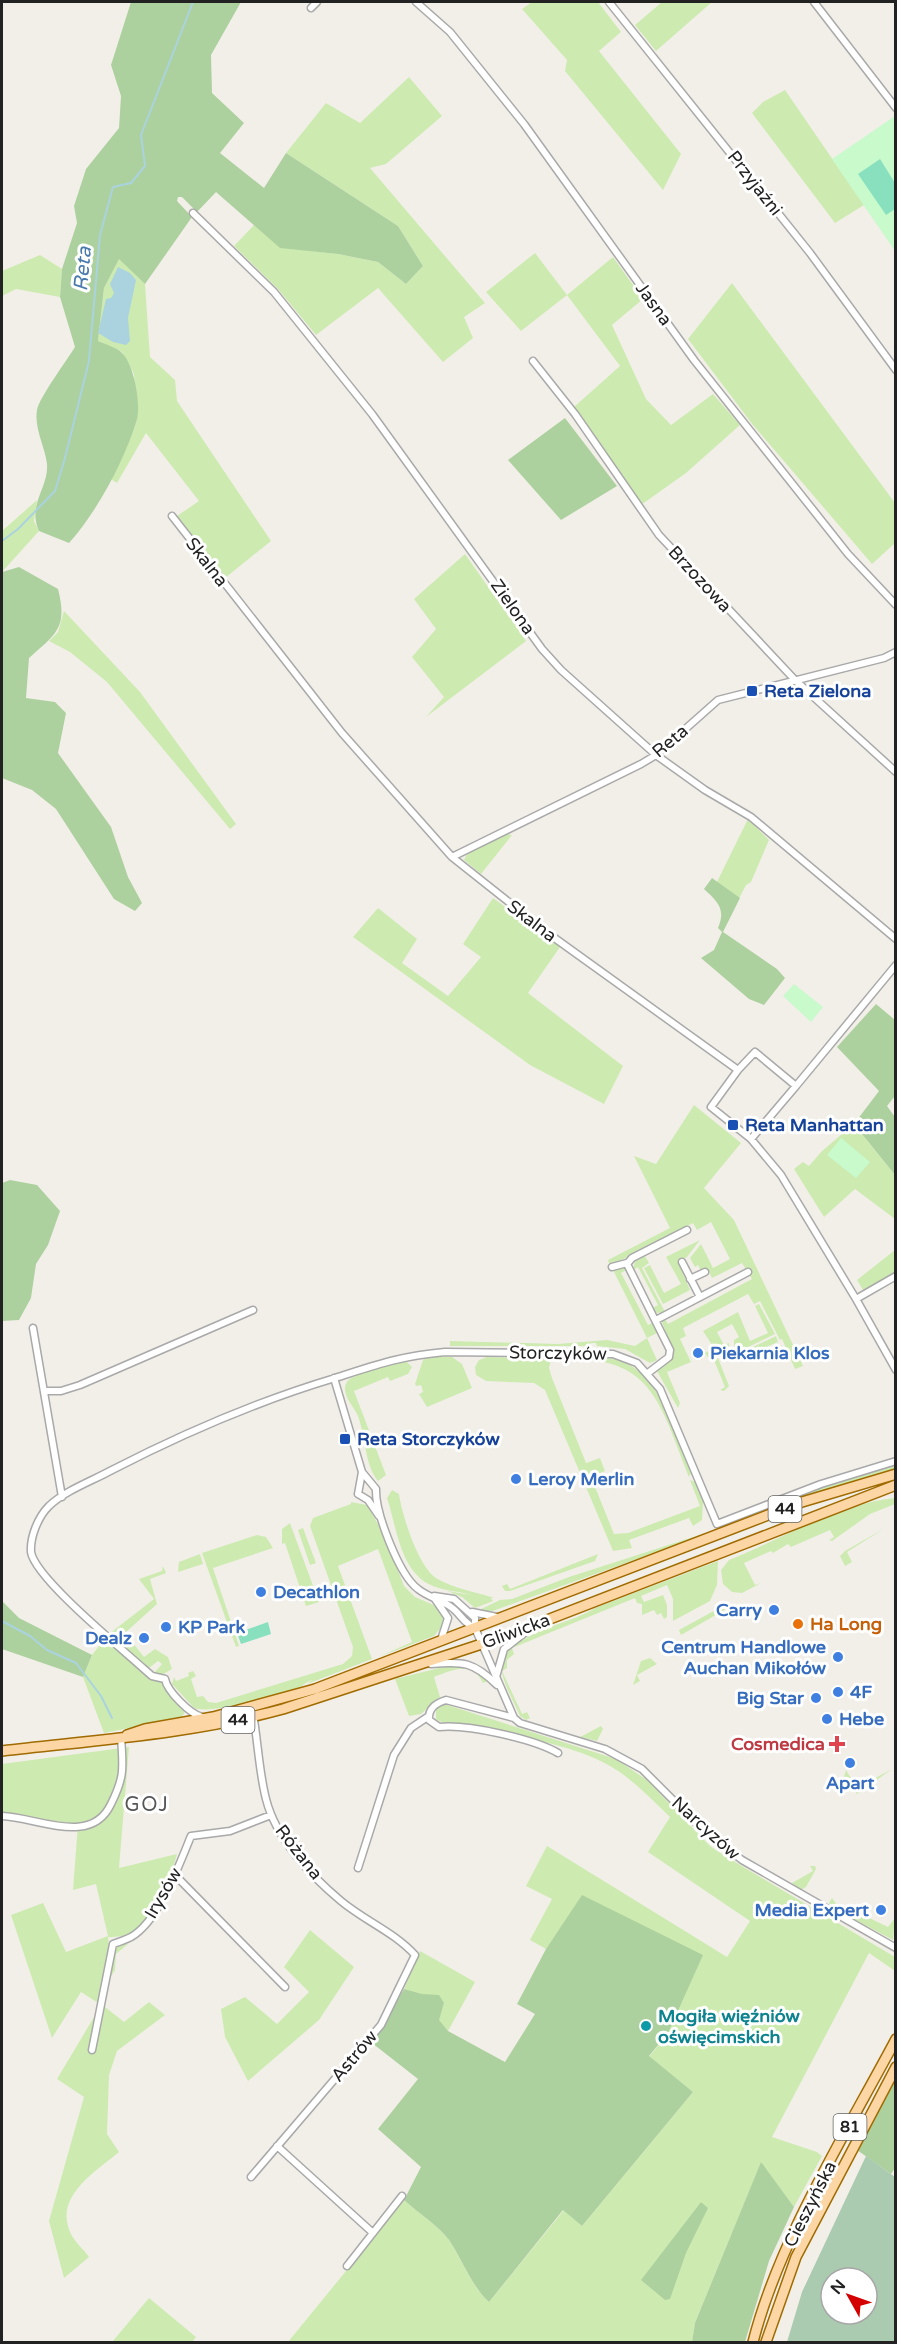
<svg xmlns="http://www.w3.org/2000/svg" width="897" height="2344" font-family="'Varela Round',sans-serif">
<rect width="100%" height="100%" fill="#f2efe9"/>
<path fill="#cdebb0" d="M532,2h66l23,30 -22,19 82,103 -18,36 -98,-119 2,-11 -45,-51z
M662,2h50l-56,49 -21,-26z
M409,77l33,39 -56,48 -16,4 115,135 -21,14 9,21 -30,24 -65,-74 -62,47 -38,-46 -44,-43 20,-21 26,22 58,7 40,8 28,22 17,-18 -25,-40 -112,-73 40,-50 34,20z
M785,90l79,115 -29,18 -83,-110 11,-11z
M535,253l32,42 46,-38 30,42 -31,26 34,74 25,26 42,-31 27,31 -54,48 -45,32 -67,-98 46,-41 -53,-71 -46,36 -35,-39z
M40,255l22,14 -2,28 -44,-8 -14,7v-25z
M119,258l26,26 5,73 25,23 2,21 94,140 -46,37 -48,-62 22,-15 -53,-68 -29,50 -6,-4 26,-62 -3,-43 -12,-22 -24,-11 6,-53z
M732,283l163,220v40l-23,21 -119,-139 -65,-86z
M37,500l-3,21 5,10 -37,41v-41z
M465,554l61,87 -100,76 18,-20 -32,-40 24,-28 -22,-30z
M64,611l76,81 96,132 -6,5 -123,-147 -37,-30 -21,-11 9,-9z
M748,819l21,21 -18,42 -5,3 -10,19 -23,-14z
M507,834l5,1 -31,39 -17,-14 4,-8z
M493,898l67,49 -32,46 95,73 -19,38 -74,-39 -177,-128 25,-29 39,31 -15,24 46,33 33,-39 -18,-13z
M694,1105l47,38 -37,45 30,32 69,146 -8,3 -13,-30 -2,1 -20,-39 -6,3 -6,-10 -65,34 3,8 -6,3 11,23 -24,10 13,31 -2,5 -21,-37 12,-9 5,-9 -12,-31 3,-3 3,5 84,-45 -10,-16 -30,15 -4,-8 -7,1 -3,-6 -3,2 -5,-9 11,-14 12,24 17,-9 -19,-37 -14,8 -4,-7 -83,43 -2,-6 62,-32 -36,-72 22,8z
M854,1124l41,51v44l-40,-30 -31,28 -30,-48 9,-7 6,4 13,-15z
M700,1240l-13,17 -9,5 12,28 -27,14 -19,-36 6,-3 14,28 17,-9 -15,-27z
M895,1250v22l-32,18 -6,-10z
M645,1256l4,7 -7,5 23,44 -8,1 -4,-5 5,-3 -20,-38 -5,3 2,-9z
M623,1266l3,4 -5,3 27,52 4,-2 5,10 -10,5 10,22 -7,3 -25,-14 -28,-3 -1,-3h-5v3h-141v-5l108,3 49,-4 28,6 12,-8 -34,-68z
M759,1304l16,30 -41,20v-14l5,-3 -7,-13 -15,8 7,13 5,-2v3l-20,13 -4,-6 9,-5 -11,-17 35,-19 12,29 18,-8 -13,-27z
M776,1336l2,6 -42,18 -2,-4z
M452,1357l10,7 10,24 -45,19 -8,-13 4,-2 -2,-7 -5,1 -1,-2 8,-24 5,-3z
M487,1357l64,2 -2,9 3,10 34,85 14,-5 5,13 -14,6 23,57 14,-1 72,-27 -10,-26 5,2 8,20 -1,18 -9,6 -4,-8 -60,22 3,8 -19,3 -68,-161 -11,-7 -48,-2 -10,-6 -1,-8 4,-7z
M558,1357c19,0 41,-2 60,3 44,13 57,75 73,113l-2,4c-29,-73 -38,-127 -132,-115z
M718,1358l11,28 -5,5 -4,-1 5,-3 -11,-27z
M405,1360l7,7 -4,7 -18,7 -2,-4 -34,14 32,84 -8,6c-14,-16 -12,-47 -21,-67 -4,-8 -12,-16 -12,-25 0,-8 5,-11 11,-13v-2z
M895,1466v3l-67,21 -338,122 -13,-1 23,-11 12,-1 57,-22 149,-48 103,-41z
M392,1490l7,4c3,21 19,72 37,84 16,10 40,14 58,20h-3l2,3 -18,7 -13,-11 -15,-6 25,4c-14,-4 -27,-4 -39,-9 -33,-13 -36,-58 -46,-88z
M895,1498v6l-25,10 -38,27 -3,-1 5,-3 -4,-7 -39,17 -3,-3 -15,9 -2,-2 -27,12 11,22 6,-2 -19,10 -10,-1 -9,-8 -2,-14 8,-10c53,-21 109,-56 166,-62z
M351,1502l16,3 16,28 21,53 11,11 21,9 8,10 -4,13 -6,7 -56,21 34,-15 -34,-93 -40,17 34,93 -65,25 5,-4c-6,2 -8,5 -12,7 -18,8 -90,28 -106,21l-22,-24 2,-7 2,4 13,-5 -1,-3 5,-2 3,5 -5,3 6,18 6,-1 5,6 8,1 127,-39 9,-8 1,-9 -43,-121 3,-8 38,-14z
M290,1523l29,79 -13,4 -21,-63 -3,1v-15z
M303,1528l13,35 -6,2 -12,-35z
M885,1528l-38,24 5,10 -7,4 -5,-10 5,-5z
M257,1535l9,2 7,11 -60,20 26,78 -3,1 -34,-94z
M200,1554l3,10 -25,8 1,-10z
M598,1554l-3,7 -85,30h-5l-3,-5 5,-2 3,5z
M718,1561l-1,24 -7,16 -37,20v-22l-6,-14 -26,11 3,6 19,-7 4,10v12l-3,2 -3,-6 -4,2 -3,-5 -12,5v-11l-5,-1 -2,-5 -123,50 2,6 -7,6v8l-5,3 20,43 5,-2 3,6 -4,2 -6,-4c-6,-14 -15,-29 -18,-43 -7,-38 69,-48 93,-65z
M163,1566l3,7 -16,6 7,25 -32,29 19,24 11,-8 13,8 4,12 -12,7 -6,-3 8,-9 -4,-3 -9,7 -4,-1 -36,-33 45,-35 -15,-20 23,-8z
M721,1607l7,1 -47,27 -2,-5z
M106,1637l57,47 22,28 -4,6 -77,15 -21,-56 9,-22z
M650,1658l7,6 -20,11 3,6 -7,4 8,-24z
M461,1665l13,4 14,12 -5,2c-11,-23 -31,-13 -49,-6l6,20 -19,17 -12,2 -14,-37 52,-13z
M444,1704l172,55 31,21 63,66 15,10 170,101v14l-26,-18 -97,184 45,15 5,4 -28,51 -33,-44 -66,160 -3,19h-404l116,-142c14,13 34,25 45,40 13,19 23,48 40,62l75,-92 18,16 111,-134 -44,-35 19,-24 -85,-137 -37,53 -16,-9 22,-41 -26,-13 21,-40 180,111 23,-36 -102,-69 22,-35c-19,-18 -37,-38 -60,-51 -34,-20 -86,-28 -125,-37 -14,-4 -37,-1 -49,-10v-10z
M601,1726l2,3 -6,12 -17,-4z
M129,1747l-10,121 58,-14c-4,18 -26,67 -42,77 -9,5 -17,6 -27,6l1,9 19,-2 -12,10 -1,16 -8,13 -5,1 -4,19 -17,-11 -29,46 -41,-123 32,-12 23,49 42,-16 -12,-52 -23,6 5,-66 -76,-10v-50z
M892,1769l-35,25 -13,-17 2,-7 11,18z
M810,1866h5l1,3 -10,18 -5,3 -9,-7 21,-12z
M832,1898l5,7 20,11 2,-3 29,14 7,-9 -2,22 -62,-33 -2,-4z
M310,1930l44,37 -35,53 -71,61 -23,-44 -4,-28 24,-12 32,27 32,-32 -25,-25z
M420,1951l55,31 -27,49 -10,-11 6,-17 -40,-14z
M149,2002l16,13 -48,36 -8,24 -2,59 12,18c-25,21 -66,45 -48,82 4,8 13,16 18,23l-25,21 -15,-57 35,-124 -27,-18 40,-67 8,-5 19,15z
M149,2298l47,39 -4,5h-80z"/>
<path fill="#add19e" d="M131,2h110l-30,53 1,38 32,30 -24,30 44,35 22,-35 112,73 25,40 -17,18 -28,-22 -40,-8 -58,-6 -64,-56 -19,20 -15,-15h-4l-1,4 15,16 -47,67 -26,-25 -15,29 -6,53c7,3 20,7 25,13 11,12 18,49 14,65 -12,41 -40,93 -68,124l-30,-12c-12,-26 10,-44 8,-67 -2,-18 -13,-35 -10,-54 2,-12 30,-50 38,-63l-15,-50 2,-28 15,-46 -3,-17 12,-37 33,-41 2,-32 -10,-31z
M565,418l52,68 -56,34 -53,-60z
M19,567l39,22c10,39 -2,45 -29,69l-3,40 29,4 11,11 -8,40 53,74 17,50 14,26 -7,8 -21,-12 -58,-90 -24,-19 -30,-12v-206z
M712,878l28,20 -17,34 54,37 8,9 -21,27 -15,-6 -48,-41 13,-8 8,-18 -4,-4c8,-19 0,-26 -14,-39z
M876,1004l19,16v76l-8,10 8,11v58l-41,-51 25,-33 -42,-44z
M10,1180l27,5 23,26 -12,34 -12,19 -5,34 -12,22 -17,1v-138z
M2,1601l17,17 73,37 -9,22 -81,-28z
M582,1895l121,60 -35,78 -19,23 44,36 -111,134 -19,-16 -74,92c-17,-15 -27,-43 -40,-62 -11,-15 -31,-27 -45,-40l17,-33 -43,-38 40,-50 -46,-36 32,-54 18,5 17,1 5,8 -5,17 9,11 57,31 30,-48 -18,-10 29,-55z
M895,2079v89l-4,6 -34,-24z
M761,2162l33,45 -25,54 -24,81h-53l3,-19z
M701,2202l7,6 -22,45 -16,46 -5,1 -24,-20z"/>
<path fill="#aacbaf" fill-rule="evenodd" d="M866,2156l29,21v165h-108l15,-50zM831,2278h36v36h-36z"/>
<path fill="#c8facc" d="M895,116v135l-63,-92z
M794,984l29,23 -12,15 -28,-26z
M841,1138l29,24 -14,16 -29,-23z"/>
<path fill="#88e0be" d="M880,159l15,24v26l-9,6 -28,-41z
M268,1622l3,12 -30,10 -4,-11z"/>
<path fill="#aad3df" d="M118,267l12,6 6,7 -8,38 2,23 -4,4 -13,-3 -15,-9 8,-34 5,-1 3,-5 -4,-9z"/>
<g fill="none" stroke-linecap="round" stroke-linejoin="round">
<path stroke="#aad3df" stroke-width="2" d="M2,541l16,-12 37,-38 10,-33 24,-97 11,-126 13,-48 18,-4 14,-17 -4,-31 52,-133
M2,1621l28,15 17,14 29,13 25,33 11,22"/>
<g stroke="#a9a9a9" stroke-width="9">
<path id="street" d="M416,2l34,30 74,92 170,236 154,194 48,51
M609,2l201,251 86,117
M814,2l82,106
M311,8l6,-6
M193,213l81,79 98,122 170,235 19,21 95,85 49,35 46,27 145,122
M533,361l42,53 84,121 136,145 101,92
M172,516l170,217 110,124 97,77 189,136 -27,37 40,32 30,36 75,124 40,71
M452,857l189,-93 15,-9 62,-55 166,-42 12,-6
M738,1070l17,-18 41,34 100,-121
M751,1139l45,-53
M682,1262l18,35
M612,1267l15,-4
M690,1279l15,-7
M856,1299l40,-23
M656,1320l92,-48
M33,1328l29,169
M648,1373l21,-16 1,-7 -43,-86 5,-6 55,-28
M334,1378l28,94 -4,22 10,6 11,16
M45,1391h16l19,-6 173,-75
M362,1472l14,17c-1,23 23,86 42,100 10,8 23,11 33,18 9,6 13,17 24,21
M434,1596l20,3 21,19v10l39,90
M435,1599l13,19 -7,22
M472,1612l25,5
M431,1664c32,-3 43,-2 66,21
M496,1677l8,-28 23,-18
M202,1717c-12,-3 -35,-26 -37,-38l-13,-3 -8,-7c-23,-21 -109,-91 -113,-117 -1,-15 7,-35 18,-46 17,-16 43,-25 63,-36 72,-37 146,-69 223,-92 41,-13 65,-22 110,-26l168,2 24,9 23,26 57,135 104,-40 75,-23
M558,1753c-24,-14 -90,-29 -119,-26l-10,-7c-1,-12 7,-17 17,-20l68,18 6,5 85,26 37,20 59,59 41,32 154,88
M2,1816c35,1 89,31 109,-12 14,-28 12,-36 10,-67
M358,1868l36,-113 17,-27 18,-12
M175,1875l110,112
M92,2050l21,-106c6,-2 12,-4 18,-7 28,-16 48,-72 60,-101l39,-5 41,-16
M277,2146l96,87
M251,2177l130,-152 34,-70c-21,-23 -50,-34 -74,-54 -30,-25 -65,-62 -75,-102 -7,-27 -8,-57 -13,-85
M347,2266l55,-70"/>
</g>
<g stroke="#a06b00" stroke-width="12">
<path id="primary" d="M127,1735l18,-6 68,-12 102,-28 487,-187 94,-28
M2,1751c94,-11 189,-17 281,-42l220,-72 393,-152
M753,2342c26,-102 93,-209 143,-303
M766,2342l30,-85 100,-190"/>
</g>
<use href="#street" stroke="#fff" stroke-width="6"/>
<use href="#primary" stroke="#fcd6a4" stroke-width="9"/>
</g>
<g fill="#1a4fb4" stroke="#fff" stroke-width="2">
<rect x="746" y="685" width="12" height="12" rx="3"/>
<rect x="727" y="1119" width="12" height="12" rx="3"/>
<rect x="339" y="1433" width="12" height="12" rx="3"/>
</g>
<g fill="#3f7fe0" stroke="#fff" stroke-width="2">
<circle cx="698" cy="1353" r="6"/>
<circle cx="516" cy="1479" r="6"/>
<circle cx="261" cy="1592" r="6"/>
<circle cx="774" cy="1610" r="6"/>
<circle cx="166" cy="1627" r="6"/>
<circle cx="144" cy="1638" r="6"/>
<circle cx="838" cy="1657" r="6"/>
<circle cx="838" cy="1692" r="6"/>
<circle cx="816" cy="1698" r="6"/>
<circle cx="827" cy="1719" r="6"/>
<circle cx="850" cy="1763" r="6"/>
<circle cx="881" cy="1910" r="6"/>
</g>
<circle fill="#e8710a" stroke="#fff" stroke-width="2" cx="798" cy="1624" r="6"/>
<path fill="#e0444e" stroke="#fff" stroke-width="2" d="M834 1735h6v6h6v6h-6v6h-6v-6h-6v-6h6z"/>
<circle fill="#0f9aa8" stroke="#fff" stroke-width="2" cx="646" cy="2026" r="6"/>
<g text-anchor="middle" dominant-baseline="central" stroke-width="6" stroke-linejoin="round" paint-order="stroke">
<g fill="#fff" stroke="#646464" stroke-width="1.5">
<rect x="768.5" y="1496" width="33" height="26" rx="4.5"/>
<rect x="221.5" y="1707" width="33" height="26" rx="4.5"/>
<rect x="833.5" y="2114" width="33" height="26" rx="4.5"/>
</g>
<g font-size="16" font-weight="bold" fill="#222">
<text x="785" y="1509">44</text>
<text x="238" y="1720">44</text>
<text x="850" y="2127">81</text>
</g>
<g font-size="18" fill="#222" stroke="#fff">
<text transform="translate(755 183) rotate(52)">Przyjaźni</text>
<text transform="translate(654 304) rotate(54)">Jasna</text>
<text transform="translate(207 562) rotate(52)">Skalna</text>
<text transform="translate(700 579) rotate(47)">Brzozowa</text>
<text transform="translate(513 607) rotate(55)">Zielona</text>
<text transform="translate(670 741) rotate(-40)">Reta</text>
<text transform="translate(532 921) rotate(37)">Skalna</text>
<text transform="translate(558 1353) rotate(1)">Storczyków</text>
<text transform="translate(516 1631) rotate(-20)">Gliwicka</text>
<text transform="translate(706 1828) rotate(42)">Narcyzów</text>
<text transform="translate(299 1852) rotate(52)">Różana</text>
<text transform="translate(163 1893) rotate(-60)">Irysów</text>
<text transform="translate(354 2056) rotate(-50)">Astrów</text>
<text transform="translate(810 2204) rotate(-63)">Cieszyńska</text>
</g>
<g font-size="18" font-weight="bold" fill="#164399" stroke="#fff" text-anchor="start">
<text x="764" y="691">Reta Zielona</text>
<text x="745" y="1125">Reta Manhattan</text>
<text x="357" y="1439">Reta Storczyków</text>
</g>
<g font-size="18" font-weight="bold" fill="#366cbe" stroke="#fff" text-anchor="start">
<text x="710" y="1353">Piekarnia Klos</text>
<text x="528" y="1479">Leroy Merlin</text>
<text x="273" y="1592">Decathlon</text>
<text x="762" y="1610" text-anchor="end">Carry</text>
<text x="178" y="1627">KP Park</text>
<text x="132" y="1638" text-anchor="end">Dealz</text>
<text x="826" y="1647" text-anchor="end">Centrum Handlowe<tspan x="826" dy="21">Auchan Mikołów</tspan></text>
<text x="850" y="1692">4F</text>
<text x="804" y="1698" text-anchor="end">Big Star</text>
<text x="839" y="1719">Hebe</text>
<text x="850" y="1783" text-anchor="middle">Apart</text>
<text x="869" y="1910" text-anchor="end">Media Expert</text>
</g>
<g font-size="18" font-weight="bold" fill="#c56008" stroke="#fff" text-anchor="start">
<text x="810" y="1624">Ha Long</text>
</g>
<g font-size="18" font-weight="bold" fill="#be3a42" stroke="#fff" text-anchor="end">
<text x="825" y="1744">Cosmedica</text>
</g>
<g font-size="18" font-weight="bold" fill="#0d838f" stroke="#fff" text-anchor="start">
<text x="658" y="2016">Mogiła więźniów<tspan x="658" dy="21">oświęcimskich</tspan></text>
</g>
<g font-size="20" font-style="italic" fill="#4a7aab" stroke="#fff">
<text transform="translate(83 269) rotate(-85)">Reta</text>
</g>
<g font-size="20" letter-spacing="1.5" fill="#555" stroke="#fff">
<text x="147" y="1805">GOJ</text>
</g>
</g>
<rect width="897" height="2344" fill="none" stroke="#222222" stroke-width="6"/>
<g transform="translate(849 2296) rotate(310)"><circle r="28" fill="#ffffff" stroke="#a7a7a7" stroke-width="1.5"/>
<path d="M0-4.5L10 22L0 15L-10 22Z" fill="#d40000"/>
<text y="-9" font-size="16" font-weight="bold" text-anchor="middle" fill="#222222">N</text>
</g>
</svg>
